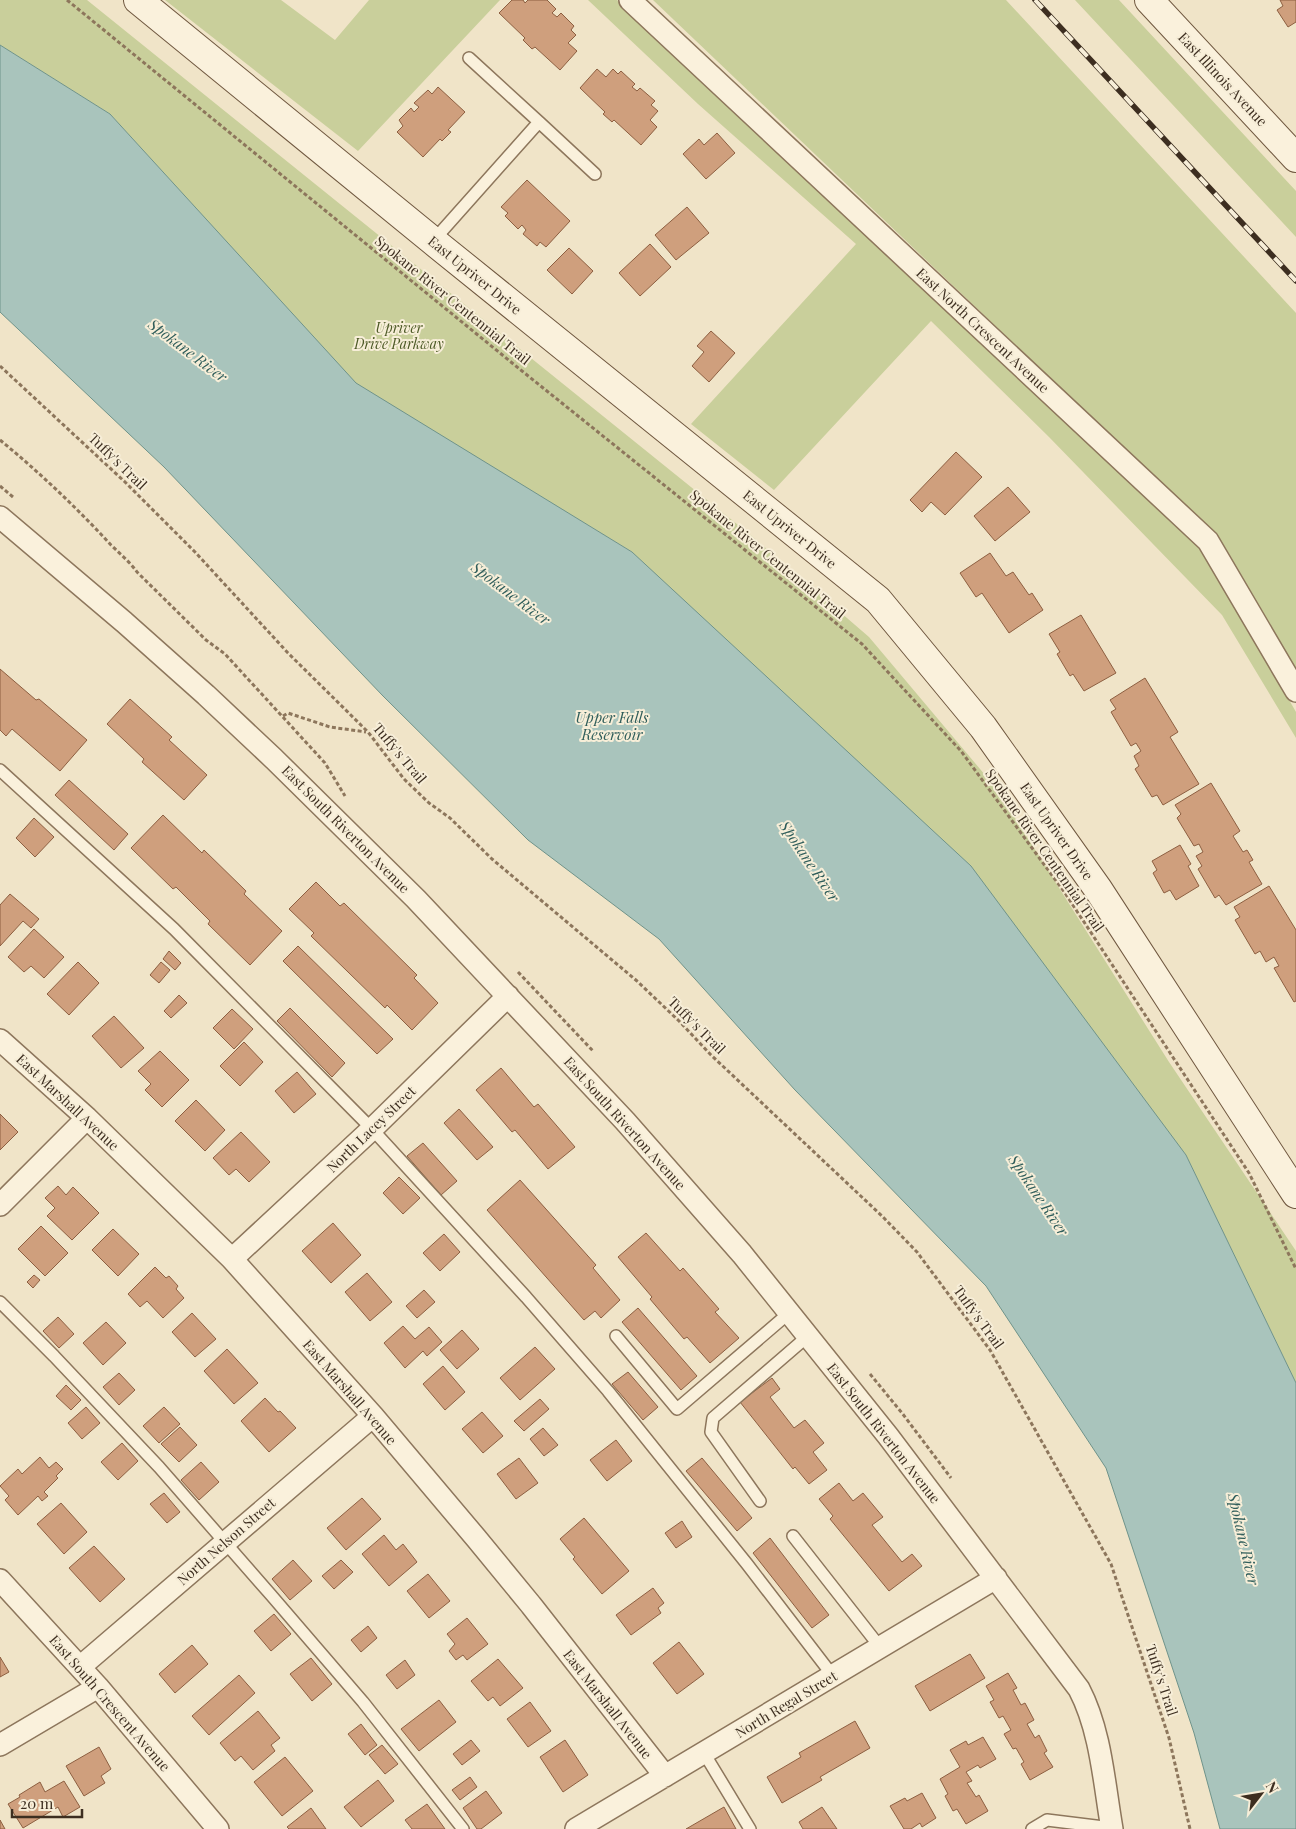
<svg xmlns="http://www.w3.org/2000/svg" width="1296" height="1829" font-family="'Playfair Display',serif">
<rect width="100%" height="100%" fill="#f0e4c8"/>
<path fill="#c9cf9b" d="M0,0h87l666,537 116,100 127,151 173,274 127,189v132l-110,-228 -554,-603 -276,-168 -246,-270 -110,-69z
M165,0h116l54,40 34,-40h131l-142,151z
M588,0h29l584,547 95,165v26l-74,-123 -173,-178 -118,-116 -157,169 -83,-66 165,-180 -158,-140z
M653,0h353l290,313v356l-80,-133z
M1075,0h44l177,191v46z"/>
<path fill="#a9c4bc" stroke="#6f938a" d="M0,45l110,69 246,269 276,169 339,314 215,289 110,228v446h-76l-26,-96 -88,-265 -120,-182 -191,-196 -136,-151 -131,-99 -145,-144 -219,-229 -164,-155z"/>
<path fill="#cf9f7d" stroke="#8d5f41" d="M512,0h11l2,3 3,-3h19l9,9 -4,4 5,4 4,-4 13,13 -3,4 5,5 -8,8 9,8 -17,19 -25,-23 -3,2 -9,-9 2,-2 -26,-25z
M1280,0h16v22l-8,5 -11,-17 6,-4z
M597,69l9,8 7,-8 5,5 3,-3 14,13 -3,3 5,4 3,-3 15,13 -4,4 7,6 -8,9 7,7 -16,18 -27,-25 -2,2 -9,-8 2,-2 -25,-24z
M438,87l27,25 -17,18 3,2 -9,9 -2,-2 -17,18 -26,-25 6,-6 -4,-6 12,-12 3,4 5,-5 -5,-4 14,-13 4,4z
M717,133l18,20 -29,26 -23,-25 16,-15 5,6z
M527,180l43,41 -24,26 -6,-5 -3,4 -14,-12 3,-4 -4,-5 -4,4 -13,-13 3,-3 -7,-6z
M687,207l22,26 -33,27 -21,-25z
M650,244l21,23 -31,29 -21,-23z
M569,248l24,23 -21,23 -25,-24z
M711,331l24,22 -26,29 -17,-16 12,-14 -7,-6z
M956,452l26,25 -37,38 -14,-13 -9,10 -12,-12z
M1008,487l22,25 -35,29 -21,-25z
M990,553l16,23 7,-4 16,23 3,-2 11,17 -34,23 -27,-40 -6,4 -16,-24z
M1081,615l35,58 -32,18 -11,-17 -3,2 -13,-22 3,-2 -11,-18z
M0,669l36,31 3,-1 48,41 -27,31 -48,-42 -6,7 -6,-6z
M1145,678l33,54 -8,5 29,47 -36,21 -6,-10 -5,2 -17,-28 4,-3 -5,-10 7,-5 -5,-8 -5,3 -20,-34 5,-3 -6,-9z
M130,699l42,38 -3,3 38,35 -23,25 -42,-38 2,-3 -37,-35z
M69,780l59,54 -14,16 -59,-55z
M1211,783l29,48 -7,5 10,16 4,-2 6,10 -4,2 13,22 -36,21 -7,-10 -4,3 -17,-29 4,-3 -6,-10 7,-4 -4,-8 -5,2 -17,-28 4,-4 -6,-9z
M163,815l39,38 2,-3 42,41 -2,3 38,37 -32,34 -42,-41 2,-3 -34,-34 -3,2 -42,-41z
M34,818l20,19 -19,20 -19,-19z
M1180,845l11,19 -3,2 11,20 -23,14 -6,-10 -6,3 -11,-20 4,-3 -5,-9z
M316,882l24,24 4,-3 73,72 -3,3 24,25 -26,27 -25,-25 -2,3 -74,-72 3,-3 -25,-24z
M1269,886l27,44v71l-2,1 -20,-34 5,-2 -5,-9 -8,5 -6,-11 -5,3 -20,-34 5,-3 -6,-10z
M10,894l29,25 -8,9 -8,-7 -23,25v-41z
M34,929l30,28 -20,21 -13,-12 -7,6 -16,-15z
M298,946l95,93 -16,15 -94,-93z
M169,951l12,12 -6,7 -12,-11z
M78,962l21,21 -30,32 -22,-21z
M161,962l9,8 -11,13 -9,-8z
M179,995l8,8 -16,15 -7,-7z
M290,1008l55,55 -13,14 -55,-56z
M232,1009l21,20 -19,20 -21,-21z
M114,1016l30,32 -23,20 -29,-32z
M244,1042l19,20 -23,24 -20,-20z
M160,1051l29,29 -27,27 -17,-17 6,-6 -13,-13z
M501,1068l33,39 4,-3 37,43 -27,22 -33,-39 -3,2 -36,-42z
M297,1072l19,22 -22,19 -19,-22z
M196,1100l29,30 -20,21 -30,-30z
M459,1109l34,38 -16,13 -33,-37z
M0,1114l18,18 -18,18z
M241,1132l29,30 -21,20 -13,-13 -7,6 -16,-17z
M423,1143l34,38 -16,14 -34,-39z
M399,1177l21,21 -17,16 -20,-21z
M520,1180l76,85 -3,3 27,32 -19,18 -6,-7 -11,9 -97,-110z
M58,1186l8,9 7,-8 26,26 -27,27 -25,-24 8,-8 -10,-10z
M333,1223l28,32 -30,28 -29,-32z
M41,1226l27,27 -23,23 -27,-27z
M113,1229l26,25 -21,22 -26,-26z
M646,1233l34,38 3,-3 36,41 -4,3 24,26 -29,25 -23,-26 -3,2 -34,-40 2,-2 -34,-40z
M444,1234l16,18 -20,19 -17,-18z
M155,1267l11,11 3,-2 9,10 -2,3 8,9 -21,20 -16,-17 -7,6 -12,-13z
M367,1273l25,29 -22,19 -25,-29z
M34,1275l6,5 -7,8 -6,-6z
M424,1290l11,12 -18,16 -11,-12z
M638,1308l59,68 -16,14 -59,-68z
M192,1313l24,26 -21,18 -23,-25z
M58,1317l16,17 -15,14 -16,-17z
M106,1322l20,21 -23,22 -20,-22z
M403,1326l12,13 14,-12 13,15 -15,14 -4,-5 -18,17 -21,-25z
M462,1330l17,19 -22,20 -17,-19z
M535,1347l20,22 -35,31 -20,-22z
M227,1349l31,34 -24,21 -30,-33z
M443,1366l22,26 -20,18 -22,-26z
M628,1372l30,35 -15,13 -31,-36z
M119,1373l16,17 -16,15 -16,-18z
M772,1378l8,11 -10,8 24,31 11,-8 19,23 -11,9 14,18 -18,14 -14,-17 -2,2 -53,-67z
M66,1385l15,15 -10,10 -15,-14z
M265,1398l13,14 2,-1 16,17 -27,24 -28,-31z
M540,1399l9,10 -25,22 -10,-10z
M86,1407l14,16 -18,16 -14,-16z
M164,1407l16,17 -21,19 -16,-17z
M482,1412l21,24 -20,17 -21,-24z
M180,1427l17,18 -18,17 -18,-18z
M543,1428l15,17 -14,11 -14,-17z
M616,1440l16,21 -25,20 -17,-21z
M122,1443l16,18 -20,19 -17,-18z
M40,1457l9,11 7,-6 7,7 -7,7 2,2 -14,14 4,4 -6,5 -4,-5 -20,19 -13,-15 4,-4 -9,-10 18,-17 4,5z
M519,1458l19,25 -22,16 -19,-25z
M702,1458l50,60 -15,13 -51,-60z
M201,1462l18,20 -20,18 -18,-20z
M839,1483l14,18 10,-8 20,24 -11,8 30,37 10,-8 10,12 -33,25 -59,-72 3,-3 -14,-17z
M164,1493l16,19 -13,11 -17,-19z
M362,1498l19,21 -35,31 -19,-22z
M61,1503l26,29 -23,22 -27,-30z
M584,1518l45,53 -27,23 -29,-35 2,-2 -15,-18z
M682,1521l10,16 -16,11 -11,-15z
M384,1535l12,15 7,-6 14,18 -28,24 -27,-32z
M770,1538l59,77 -17,13 -59,-75z
M94,1546l31,33 -25,23 -31,-34z
M293,1560l19,21 -22,19 -18,-21z
M341,1560l12,12 -19,17 -12,-13z
M428,1574l22,27 -21,17 -22,-27z
M653,1588l11,15 -6,5 3,5 -30,22 -15,-20z
M274,1614l17,20 -20,17 -17,-20z
M467,1618l21,26 -21,16 -4,-5 -7,5 -7,-9 6,-7 -8,-10z
M368,1626l9,12 -16,14 -10,-12z
M679,1642l25,32 -27,20 -24,-31z
M192,1645l16,19 -33,29 -16,-19z
M970,1654l15,24 -55,33 -15,-25z
M0,1657l9,15 -9,5z
M311,1658l21,26 -20,17 -22,-27z
M498,1659l25,29 -23,18 -7,-9 -5,4 -17,-20z
M405,1660l10,15 -18,14 -11,-14z
M1008,1673l9,15 -4,2 8,15 4,-2 9,17 -7,4 8,14 4,-3 8,16 -3,2 9,14 -23,13 -9,-16 3,-2 -8,-14 -3,1 -9,-15 7,-4 -8,-14 -4,2 -9,-16 4,-2 -8,-14z
M239,1675l16,18 -46,42 -17,-19z
M439,1700l17,22 -37,29 -18,-22z
M530,1702l21,29 -23,16 -21,-28z
M258,1711l22,27 -9,7 4,6 -22,19 -12,-14 -6,5 -15,-18z
M855,1721l15,27 -50,29 2,3 -40,23 -15,-26 34,-20 -2,-4z
M361,1724l16,21 -12,10 -17,-21z
M983,1737l13,22 -16,9 -2,-3 -12,7 6,9 -5,2 9,14 3,-2 9,16 -22,13 -9,-15 -4,2 -8,-15 3,-2 -8,-15 20,-12 -10,-17 16,-9 2,4z
M471,1740l9,11 -18,14 -9,-11z
M565,1740l23,35 -25,17 -23,-35z
M382,1745l16,19 -13,10 -16,-19z
M99,1747l12,22 -10,7 4,7 -21,13 -18,-30z
M285,1757l28,34 -31,25 -28,-34z
M470,1777l7,10 -17,13 -8,-10z
M378,1780l16,21 -33,26 -17,-20z
M64,1781l16,26 -17,10 -5,-10 -35,21 -15,-24 12,-7 -1,-2 21,-13 5,10z
M486,1791l16,22 -21,16h-4l-14,-21z
M922,1793l14,25 -14,9 -2,-4 -9,6h-7l-14,-23 15,-8 2,3z
M427,1804l18,25h-33l-7,-9z
M724,1807l12,22h-50z
M822,1807l15,22h-34l-4,-7z
M311,1808l15,21h-37l-2,-2z
M0,1820l5,9h-5z"/>
<g fill="none" stroke-linecap="round" stroke-linejoin="round">
<g stroke="#8d765c" stroke-width="14">
<path id="lane" d="M539,122l56,52
M433,241l106,-119 -70,-64
M0,770l174,159 198,200 154,168 82,94 139,173 86,112
M0,1302l54,54 105,111 112,128 92,107 100,127
M616,1336l61,73 112,-96
M760,1501l-49,-69 2,-14 95,-82
M793,1536l87,111
M704,1753l46,76
M1032,1829l15,-9 65,8"/>
</g>
<g stroke="#8d765c" stroke-width="24">
<path id="street" d="M630,0l578,541 88,150
M0,517l124,105 82,73 68,64 142,140 209,222 117,133 146,182 191,253c22,42 25,94 33,140
M0,1040l87,78 145,141 141,157 103,122 55,67 134,171
M0,1205l87,-87
M232,1259l140,-130 136,-133
M0,1580l98,107 120,142
M80,1667l293,-251
M0,1745l98,-58
M576,1829l420,-251"/>
</g>
<g stroke="#6f573f" stroke-width="30">
<path id="secondary" d="M138,0l295,241 445,359 105,127 115,162 198,305
M1149,0l147,158"/>
</g>
<path stroke="#8d765c" stroke-width="3" stroke-dasharray="4 2.5" stroke-linecap="butt" d="M67,0l455,371 340,273 99,107 104,142 184,280 47,96
M0,366l125,116 70,70 93,101 80,79 36,47 25,24 21,15 42,41 145,122 42,40 32,34 171,161 35,36 73,98 121,214 58,174 21,91
M0,440c39,32 77,68 111,105 9,9 19,17 26,27l69,68 19,14 100,109 20,33
M0,486l13,11
M283,716l5,-3 42,14 36,5
M518,972l75,79
M870,1374l32,39 49,65"/>
<use href="#lane" stroke="#faf1dc" stroke-width="11"/>
<use href="#street" stroke="#faf1dc" stroke-width="21"/>
<use href="#secondary" stroke="#faf1dc" stroke-width="28"/>
<g stroke="#3d2e20" stroke-width="5.5">
<path id="rail" d="M1035,0l261,281"/>
</g>
<use href="#rail" stroke="#f7eed8" stroke-width="4" stroke-dasharray="11" stroke-linecap="butt"/>
</g>
<g text-anchor="middle" dominant-baseline="central" stroke-width="4" stroke-linejoin="round" paint-order="stroke">
<g font-size="14" fill="#3d2e20" stroke="#f7eed8">
<text transform="translate(1223 79) rotate(47)">East Illinois Avenue</text>
<text transform="translate(475 275) rotate(39)">East Upriver Drive</text>
<text transform="translate(453 300) rotate(39)">Spokane River Centennial Trail</text>
<text transform="translate(983 330) rotate(43)">East North Crescent Avenue</text>
<text transform="translate(118 461) rotate(44)">Tuffy's Trail</text>
<text transform="translate(790 529) rotate(39)">East Upriver Drive</text>
<text transform="translate(768 554) rotate(39)">Spokane River Centennial Trail</text>
<text transform="translate(400 753) rotate(50)">Tuffy's Trail</text>
<text transform="translate(346 829) rotate(45)">East South Riverton Avenue</text>
<text transform="translate(1057 831) rotate(55)">East Upriver Drive</text>
<text transform="translate(1045 850) rotate(55)">Spokane River Centennial Trail</text>
<text transform="translate(697 1025) rotate(45)">Tuffy's Trail</text>
<text transform="translate(68 1102) rotate(43)">East Marshall Avenue</text>
<text transform="translate(625 1123) rotate(48)">East South Riverton Avenue</text>
<text transform="translate(371 1129) rotate(-44)">North Lacey Street</text>
<text transform="translate(979 1317) rotate(54)">Tuffy's Trail</text>
<text transform="translate(350 1392) rotate(49)">East Marshall Avenue</text>
<text transform="translate(884 1433) rotate(52)">East South Riverton Avenue</text>
<text transform="translate(226 1541) rotate(-41)">North Nelson Street</text>
<text transform="translate(1162 1680) rotate(72)">Tuffy's Trail</text>
<text transform="translate(110 1703) rotate(49)">East South Crescent Avenue</text>
<text transform="translate(608 1704) rotate(52)">East Marshall Avenue</text>
<text transform="translate(786 1704) rotate(-31)">North Regal Street</text>
</g>
<g font-size="14" font-style="italic" fill="#4d5a26" stroke="#f7eed8">
<text x="399" y="327">Upriver<tspan x="399" dy="16">Drive Parkway</tspan></text>
</g>
<g font-size="15" font-style="italic" fill="#2f5d5a" stroke="#f7eed8">
<text transform="translate(188 350) rotate(37)">Spokane River</text>
<text transform="translate(511 593) rotate(37)">Spokane River</text>
<text x="612" y="717">Upper Falls<tspan x="612" dy="17">Reservoir</tspan></text>
<text transform="translate(810 861) rotate(56)">Spokane River</text>
<text transform="translate(1039 1195) rotate(56)">Spokane River</text>
<text transform="translate(1244 1539) rotate(77)">Spokane River</text>
</g>
</g>
<g transform="translate(1261 1794) rotate(59)" stroke="#f7eed8" stroke-width="4" paint-order="stroke">
<path d="M0-4L9 19L0 12L-9 19Z" fill="#3d2e20"/>
<text y="-8" font-size="14" font-weight="bold" text-anchor="middle" fill="#3d2e20">N</text>
</g>
<path d="M12 1809v8h70v-8" fill="none" stroke="#3d2e20" stroke-width="2.5"/>
<text x="20" y="1809" font-size="15" fill="#3d2e20" stroke="#f7eed8" stroke-width="4" paint-order="stroke">20 m</text>
</svg>
